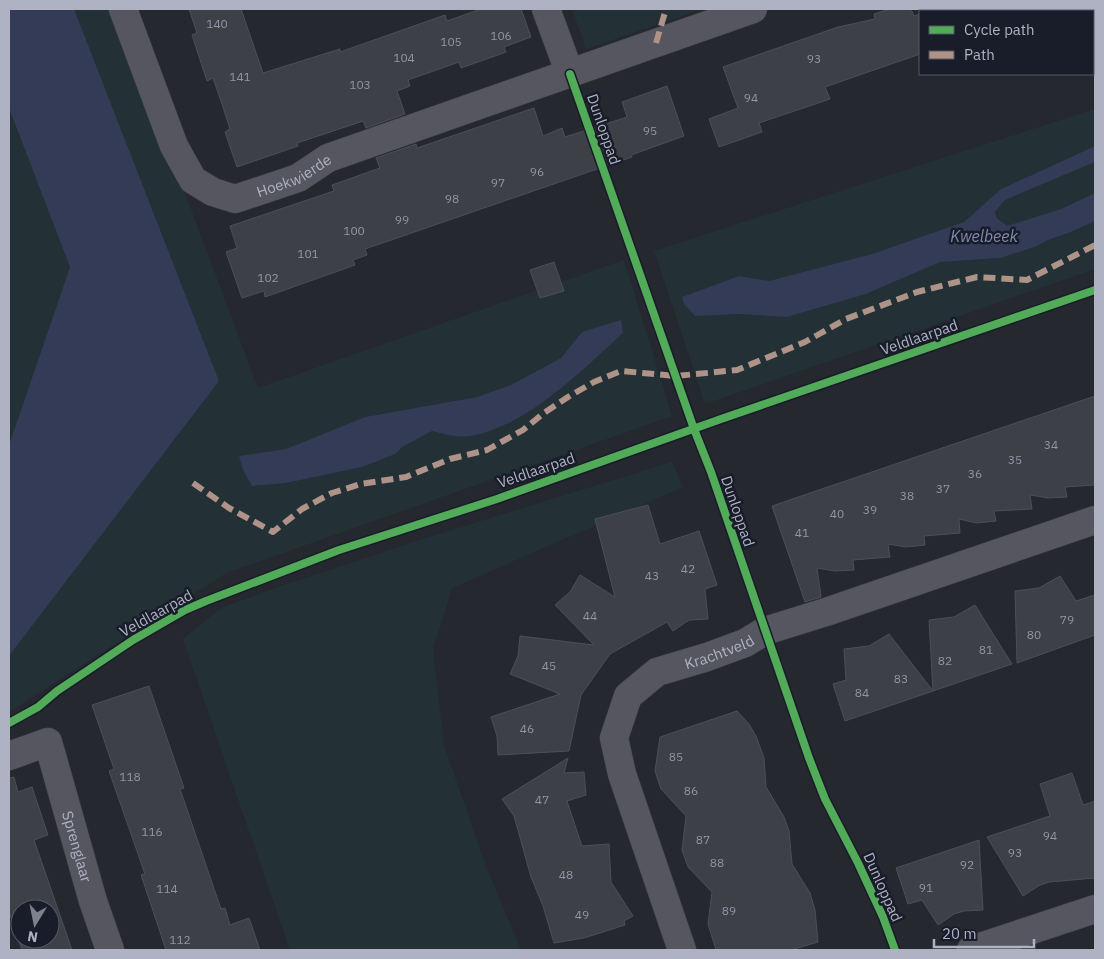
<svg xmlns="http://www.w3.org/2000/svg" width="1104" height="959" font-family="'IBM Plex Sans',sans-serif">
<rect width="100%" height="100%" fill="#262830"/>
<path fill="#233136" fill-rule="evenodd" d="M74,9h42l142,379 366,-128 48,156 -446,157 -217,139v-56l210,-275zM582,332l41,1 -71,63 -22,14 -84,25 -14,-4 -70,36 -76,16 -34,3 -13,-30 47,-7 79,-32 112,-20 34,-12 50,-27z
M572,9h130l-116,40z
M9,108l61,159 -61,178z
M1095,109v37l-94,43 -37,33 -92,32 -103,27 -30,-5 -57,21 13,19 45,-2 47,3 79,-23 74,-32 60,-4 35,-11 13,-7 23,-8 24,-11v48l-390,135 -51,-153z
M1095,162v31l-34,16 -55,18 -11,-14 10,-13z
M672,462l11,25 -231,101 -19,62 11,95 42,121 35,84h-231l-107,-311 38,-31 60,-22 142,-47z"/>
<path fill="#343b57" d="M9,9h65l145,372 -210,275v-211l61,-178 -61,-159z
M1095,146v16l-90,38 -10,12 2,6 10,8 54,-17 34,-16v28l-24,11 -23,8 -13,7 -35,11 -60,4 -74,32 -79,23 -47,-3 -45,2 -11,-12 -2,-7 57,-21 30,5 103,-27 92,-32 37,-33z
M621,320l2,13c-42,38 -95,93 -153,103 -13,2 -26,-2 -38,-5l-30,16 -7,7 -33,13 -76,16 -34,3 -9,-16 -4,-14 47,-7 79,-32 112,-20 34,-12 50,-27 21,-26z"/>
<path fill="#3e4048" stroke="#4d4f58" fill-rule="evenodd" d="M189,9h52l22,64 77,-24v3l105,-37 2,6 34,-12h40l10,28 -27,10 2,5 -25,9 -20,7 -2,-6 -51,18 2,6 -13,5 8,23 -39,14 -3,-7 -66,22 1,3 -61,21 -12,-35 5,-3 -8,-25 -9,-26 -6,3 -15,-46 5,-2z
M890,9h21l3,7 6,-2v40l-95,33 5,12 -71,24 3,9 -43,15 -10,-28 29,-11 -15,-41 115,-40 37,-8 -1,-5z
M667,86l17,50 -53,19 1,2 -267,92 2,6 -14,5 2,5 -90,32 -1,-6 -22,7 -16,-46 11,-4 -7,-22 104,-35 -2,-6 48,-17 -4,-10 40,-14 1,4 117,-40 9,28 19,-8 3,9 62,-20 -5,-15z
M554,262l10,29 -24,7 -10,-28z
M1095,396v89l-30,2 2,10 -19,1 -18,-3 2,14 -38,2 2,10 -19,2 -18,-4 1,14 -36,3 1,9 -19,2 -18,-3 2,13 -37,3 1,10 -19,1 -18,-3 4,29 -16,5 -33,-96z
M648,505l12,39 39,-13 18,54 -12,4 3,30 -19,1 -16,11 -6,-9 -57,32 -29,41 -12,56 -71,4 -1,-19 -6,-19 69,-23 -50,-20 8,-18 2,-20 74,9 -39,-40 15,-13 10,-17 35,22 -20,-78z
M1060,576l16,25 19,-6v40l-78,28 -2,-72 24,-3z
M975,605l37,59 -79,27 -4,-71 25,-3z
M889,634l44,57 -88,30 -12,-37 13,-4 -2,-31 25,-3z
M149,686l35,102 -4,1 41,120 4,-1 5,17 19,-7 11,32h-94l-25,-75 4,-1 -36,-103 5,-2 -22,-64z
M737,711l12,13 7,12 8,22 2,29 18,30 5,14 3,33 18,29 5,17 3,32 -27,8h-75l-8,-26 4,-32 -24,-25 -6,-17 4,-34 -25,-27 -6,-18 5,-34z
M568,758l-4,15 20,-1 2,23 -19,6 15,45 27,-2 2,38 22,34 -9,5 1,4 -41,13 -30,5 -11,-37 -12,-29 -17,-61 -12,-17z
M1072,773l11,32 12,-4v77l-46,4 -9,3 -17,11 -36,-59 63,-21 -10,-32z
M14,777l4,15 14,-5 16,48 -14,5 38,110h-50l-13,-38v-134zM20,909h30v30h-30z
M979,840l4,70 -19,1 -10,3 -16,11 -16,-25 -14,4 -12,-36z"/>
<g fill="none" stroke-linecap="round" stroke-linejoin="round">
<g stroke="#41434a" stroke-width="29">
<g id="minor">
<path id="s1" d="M123,9l51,137 19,34 20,12 22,7 63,-21 30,-20 425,-149"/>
<path d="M546,9l24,65"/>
<path id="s2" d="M9,756l39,-14 45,159 17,49"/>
<path id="s3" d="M682,950l-60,-176 -8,-36 14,-42 29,-24 50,-15 38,-14 20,-12 61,-19 269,-92"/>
<path d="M971,950l124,-41"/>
</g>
</g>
<use href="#minor" stroke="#55565f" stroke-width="28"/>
<path stroke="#af9288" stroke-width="6" stroke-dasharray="12 6" stroke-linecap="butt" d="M656,43l10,-34
M193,483l36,25 44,24 29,-23 30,-16 29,-9 45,-7 44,-18 37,-9 36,-20 21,-17 24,-16 26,-15 27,-11 55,5 61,-6 68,-28 41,-23 71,-27 60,-15 50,3 68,-35"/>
<g stroke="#191d2a" stroke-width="11">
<path id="cycleway" d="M570,74l124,355 17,43 98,286 16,41 33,64 25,54 12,33
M9,723l29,-16 19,-16 76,-51 52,-30 21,-9 133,-51 158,-51 224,-80 374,-129"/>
</g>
<use href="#cycleway" stroke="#51ab58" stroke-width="8"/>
</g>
<g text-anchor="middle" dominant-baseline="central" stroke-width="5" stroke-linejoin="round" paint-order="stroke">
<g font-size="12" fill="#9296a4">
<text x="217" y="23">140</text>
<text x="501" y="35">106</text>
<text x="451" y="41">105</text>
<text x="404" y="57">104</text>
<text x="814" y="58">93</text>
<text x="240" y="76">141</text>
<text x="360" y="84">103</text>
<text x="751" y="97">94</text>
<text x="650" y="130">95</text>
<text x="537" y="171">96</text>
<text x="498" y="182">97</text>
<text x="452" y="198">98</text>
<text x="402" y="219">99</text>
<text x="354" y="230">100</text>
<text x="308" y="253">101</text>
<text x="268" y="277">102</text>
<text x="1051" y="444">34</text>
<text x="1015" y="459">35</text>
<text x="975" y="473">36</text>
<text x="943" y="488">37</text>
<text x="907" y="495">38</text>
<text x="870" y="509">39</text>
<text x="837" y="513">40</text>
<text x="802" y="532">41</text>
<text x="688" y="568">42</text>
<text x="652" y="575">43</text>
<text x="590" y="615">44</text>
<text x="1067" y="619">79</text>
<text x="1034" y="634">80</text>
<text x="986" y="649">81</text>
<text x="945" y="660">82</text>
<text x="549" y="665">45</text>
<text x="901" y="678">83</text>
<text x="862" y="692">84</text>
<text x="527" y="728">46</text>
<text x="676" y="756">85</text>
<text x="130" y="776">118</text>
<text x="691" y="790">86</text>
<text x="542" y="799">47</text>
<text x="152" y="831">116</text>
<text x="1050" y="835">94</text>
<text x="703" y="839">87</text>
<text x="1015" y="852">93</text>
<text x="717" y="862">88</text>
<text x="967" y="864">92</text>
<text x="566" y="874">48</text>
<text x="926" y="887">91</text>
<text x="167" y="888">114</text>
<text x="729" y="910">89</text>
<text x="582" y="914">49</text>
<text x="180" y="939">112</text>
</g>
<g font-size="15" fill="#aeb2c3" stroke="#191d2a">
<text transform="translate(604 129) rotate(71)">Dunloppad</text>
<text stroke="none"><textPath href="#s1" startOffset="295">Hoekwierde</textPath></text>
<text transform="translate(919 337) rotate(-19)">Veldlaarpad</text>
<text transform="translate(536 470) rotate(-19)">Veldlaarpad</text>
<text transform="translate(738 511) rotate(71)">Dunloppad</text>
<text transform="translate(156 613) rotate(-29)">Veldlaarpad</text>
<text stroke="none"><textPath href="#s3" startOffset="370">Krachtveld</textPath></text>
<text stroke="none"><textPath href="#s2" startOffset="150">Sprenglaar</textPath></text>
<text transform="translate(883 887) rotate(66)">Dunloppad</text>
</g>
<g font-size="16" font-style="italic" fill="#7f8aae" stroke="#191d2a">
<text x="984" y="236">Kwelbeek</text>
</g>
</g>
<rect width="1104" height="959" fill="none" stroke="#aeb2c3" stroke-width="20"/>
<rect x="919" y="10" width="175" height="65" fill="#191d2a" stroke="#555967"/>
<rect x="929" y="26" width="25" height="8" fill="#51ab58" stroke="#555967"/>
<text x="964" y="35" font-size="15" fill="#aeb2c3">Cycle path</text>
<rect x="929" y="51" width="25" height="8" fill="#af9288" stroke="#555967"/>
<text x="964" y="60" font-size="15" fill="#aeb2c3">Path</text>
<g transform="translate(35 924) rotate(190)"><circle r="24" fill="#191d2a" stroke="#555967"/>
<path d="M0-4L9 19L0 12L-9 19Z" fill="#7e8290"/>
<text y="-8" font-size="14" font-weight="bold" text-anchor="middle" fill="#aeb2c3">N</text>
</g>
<path d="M934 939v8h100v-8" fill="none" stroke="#aeb2c3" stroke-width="2.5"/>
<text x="942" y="939" font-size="15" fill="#aeb2c3" stroke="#191d2a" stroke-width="4" paint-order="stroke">20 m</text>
</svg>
